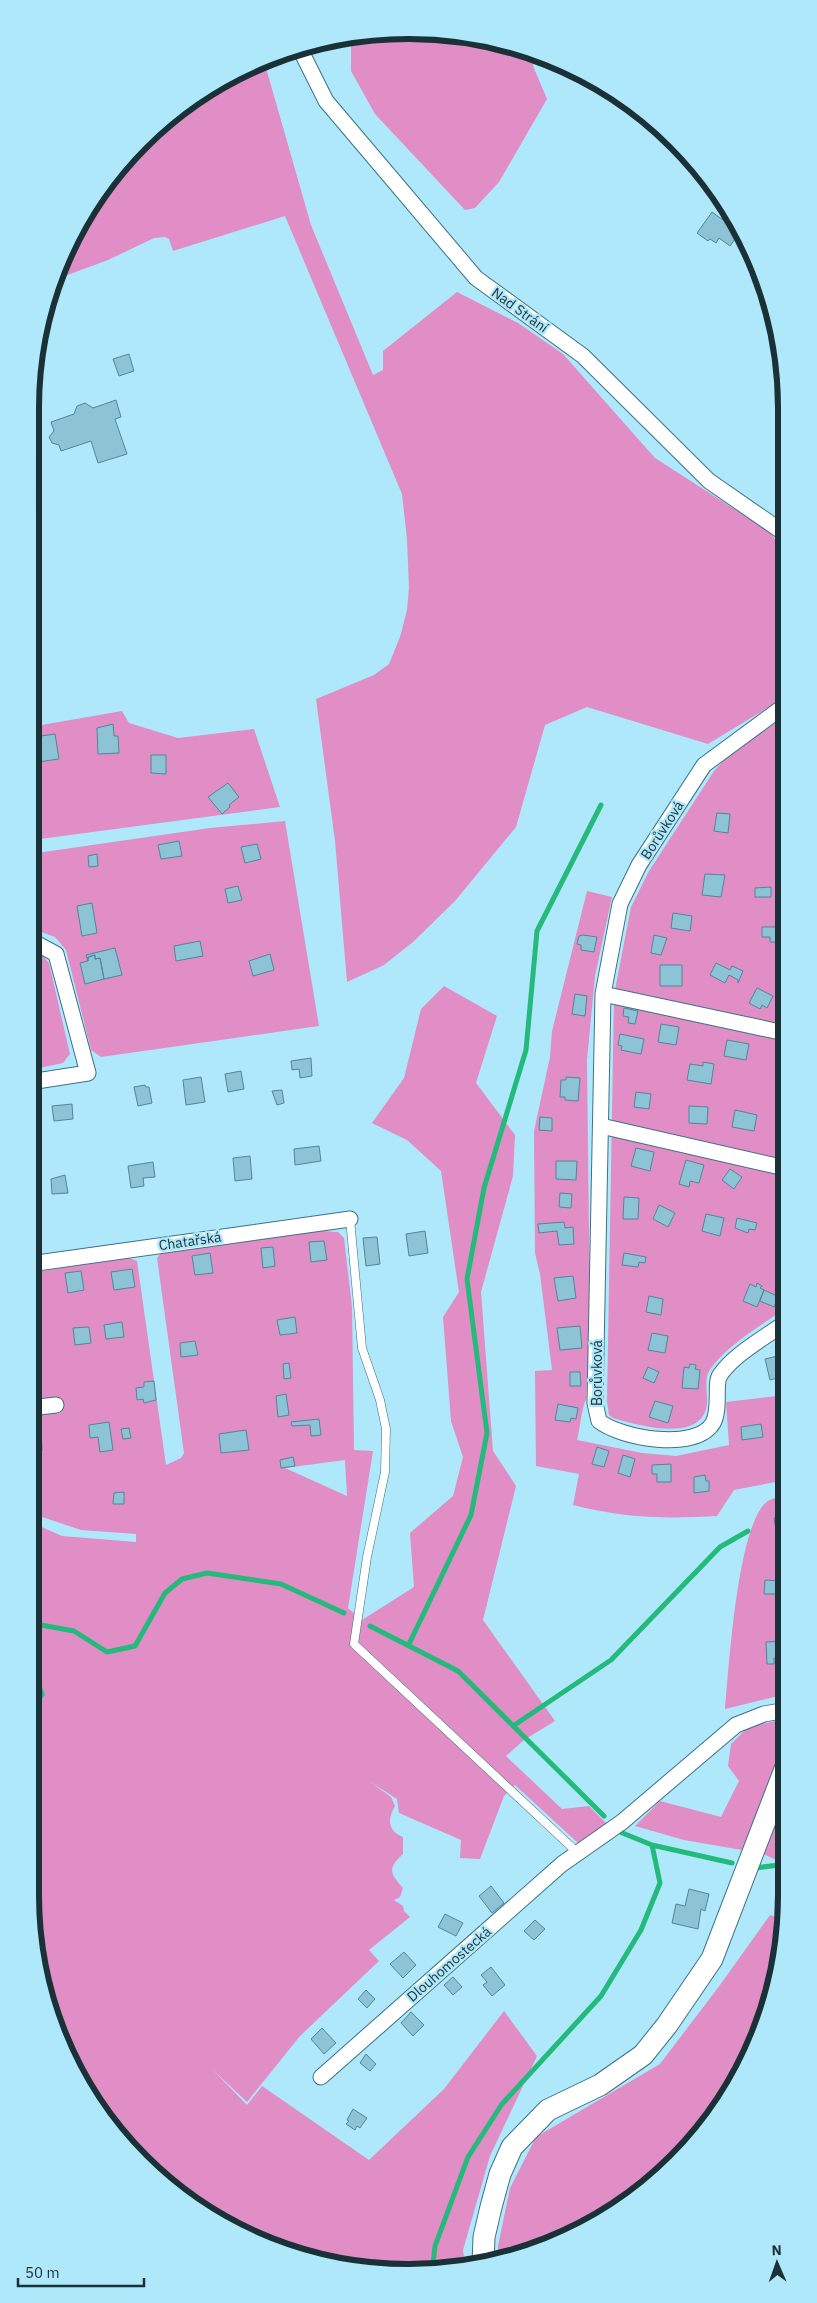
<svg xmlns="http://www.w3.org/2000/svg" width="817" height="2303" font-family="'IBM Plex Sans',sans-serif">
<rect width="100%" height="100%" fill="#afe8fb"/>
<path fill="#e18dc6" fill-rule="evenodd" d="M433,31l73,12 29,12 -2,11 14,33 -48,83 -24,26 -10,2 -90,-96 -24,-43v-36z
M265,60l1,8 45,157 62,150 10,-5v-19l74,-59 61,31 45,31 92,104 115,74 10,14 4,45v107l-76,46 -121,-37 -42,18 -29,102 -61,74 -42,41 -29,23 -37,17 -12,-141 -19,-142 58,-24 15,-11 11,-27 7,-27 2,-22 -2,-49 -5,-45 -117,-278 -112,35 -4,-12 -4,-2 -11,1 -46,22 -54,20 15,-39 39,-63 51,-54 60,-43z
M122,711l7,12 49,15 76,-9 26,78 -240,32 -10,-34v-78z
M784,717l2,591c-24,17 -61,38 -77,63 -5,8 -1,24 -2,34 -6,39 -70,20 -94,13l-4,-3 -2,-13 7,-407 17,-88 18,-36 65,-100 15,-16z
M285,821l34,205 -218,31 -10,-7 -25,-100 -11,-13 -25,-9v-74l180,-26z
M587,891l25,6 -17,79 -8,84 3,261 -4,79c-4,6 -6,30 -9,40l65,13 34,3 53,-11 -3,-43 60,-7v85l-52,10 -17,26c-52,3 -93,2 -144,-11l6,-31 -43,-8 -1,-95 17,-1 -12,-96 -5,-21 -1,-122 16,-74 2,-26z
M30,949l10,4 9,10 21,91 -7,9 -33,7z
M444,986l53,30 -21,67 39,52 -2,41 -32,116 12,159 23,35 -33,134 72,101 -31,19 -18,16 56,53 27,-3 20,20 -31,17 -63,-58 -11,11 -24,63 -20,-1 1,-18 -62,-27 -2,-14 -28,-18 22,16 4,9c-8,14 -7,25 8,31v17c-15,14 -14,19 0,34l-3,9 -6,3 9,6 1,5 6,6 -41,33 10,11 -79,75 -53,66 -35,-33 35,36 15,-19 107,74 75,-71 60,-78 33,45 -47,100 -27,94 2,17 -31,5 -75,-2 -118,-36 -63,-39 -54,-51 -65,-105 -22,-71 -7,-73v-196l9,4 6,-8 -11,-32 -4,-27v-114l32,14 74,6v-8l-55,-4 -51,-17v-240l97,-16 10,4 29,204 15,-7 3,-5 -27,-195 4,-5 161,-22 16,1 6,6 8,69 2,143 19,1 -25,157 14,12 52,-33 -4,-54 43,-37 10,-39 -12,-36 -8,-104 16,-25 -18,-121 -34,-31 -35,-17 32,-45 17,-69zM345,1460l2,36 -62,-28z
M786,1496l1,198 -62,15c4,-39 12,-187 43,-208 4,-3 13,-4 18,-5z
M787,1718v22l-45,110 -58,-10 -49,-14 25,-25 61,16 18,-36 -11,-15 3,-22 16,-16z
M787,1795v70l-24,-11z
M770,1915l14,5 -10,72 -51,113 -47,57 -57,47 -113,51 -8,2v-16l12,-58 26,-51 124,-73 60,-79z"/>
<path fill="#23ba7c" d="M30,1636l4,27 11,32 -6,8 -9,-4z"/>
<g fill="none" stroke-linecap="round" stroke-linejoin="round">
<path stroke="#23ba7c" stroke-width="5" d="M30,1623l44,8 33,21 28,-6 30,-53 17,-14 25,-6 74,11 63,29
M370,1626l88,45 146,145
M409,1644l62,-129 16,-82 -20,-154 17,-91 42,-138 11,-119 64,-126
M513,1726l98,-66 109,-113 28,-16
M620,1832l32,13 80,18
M755,1868l32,-4
M432,2272l3,-26 33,-89 34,-53 99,-108 40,-66 19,-47 -8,-38"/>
</g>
<path fill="#8cc4d6" stroke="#508798" d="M712,212l28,20 -10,14 -11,-8 -3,5 -6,-4 -2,2 -11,-8z
M129,354l5,17 -15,5 -6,-17z
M116,400l5,17 -6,2 12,35 -29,9 -7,-22 -30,10 -2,-6 -7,-2 -3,-6 5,-6 -3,-9 23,-8 3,-8 8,-3 8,5z
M113,724l1,12h4l1,17 -21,1 -1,-26z
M55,734l4,25 -21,3 -3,-16 -3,1 -1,-6 3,-1v-3z
M151,755h15v19l-15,-1z
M228,783l11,14 -10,8 1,2 -8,7 -14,-17z
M782,811h3v22l-5,-1z
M717,813l13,1 -2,19 -14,-2z
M179,841l3,15 -21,3 -3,-14z
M257,844l4,15 -16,4 -4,-16z
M97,854l1,12 -9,1 -1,-11z
M705,874l20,1 -4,22 -19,-2z
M238,886l4,14 -14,3 -3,-14z
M771,887v10h-16v-9z
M92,903l5,30 -15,3 -5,-30z
M673,913l19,3 -2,15 -19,-3z
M762,927h23v15h-15v-5h-8z
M583,935l14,2 -3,15 -13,-2v-5l-4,-1 2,-8z
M654,935l13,3 -6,17 -10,-2z
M200,941l3,15 -27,5 -2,-15z
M115,948l7,27 -18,4 -4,-21 -5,1v-4l-7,2v4l-2,-6z
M270,954l4,16 -21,6 -4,-15z
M95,955v4l5,-1 4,21 -19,5 -5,-21 8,-2v-4z
M716,963l14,7 2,-4 11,5 -5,12v-3l-9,-5 -4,8 -15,-8z
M660,965h22v21h-22z
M757,988l16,8 -6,12 -5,-3 -2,4 -11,-6z
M575,994l12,2 -2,20 -13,-2z
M624,1008l14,3 -3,13 -7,-1 1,-6 -6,-1z
M661,1024l18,3 -3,18 -18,-3z
M620,1034l24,5 -3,15 -20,-4 1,-4 -4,-1z
M727,1040l22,4 -3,16 -22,-4z
M311,1058l1,18 -12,2 -1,-9 -7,1 -1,-9z
M703,1062l11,2 -3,20 -24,-4 3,-16 13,2z
M241,1071l3,18 -16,3 -3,-18z
M201,1077l4,25 -19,3 -3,-25z
M566,1077l14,1 -2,23 -13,-1v-3h-5l1,-17h5z
M145,1085l1,2h3l3,16 -14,3 -4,-19z
M282,1090l2,13 -7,2 -5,-14z
M636,1092l15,2 -2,15 -15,-2z
M72,1104l1,15 -19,2 -2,-15z
M689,1106l19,1 -1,17 -18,-1z
M735,1110l22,5 -3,16 -22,-4z
M540,1117l12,1v13l-13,-1z
M319,1146l2,15 -26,4 -1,-16z
M636,1148l18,4 -4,19 -19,-5z
M250,1156l2,23 -17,2 -2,-23z
M686,1160l18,5 -5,18 -9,-2 -1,6 -10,-3z
M556,1161h21l-1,19 -20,-1z
M153,1162l2,15 -12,1 1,8 -13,2 -3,-22z
M730,1169l12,8 -8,12 -12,-9z
M65,1175l3,18 -16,1 -1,-15z
M560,1193l12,1 -1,14 -12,-1z
M624,1197l15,1 -1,21h-15z
M659,1205l16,8 -7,14 -15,-8z
M706,1214l18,4 -4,18 -18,-5z
M737,1218l20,5 -2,7 -6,-1 -1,4 -13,-5z
M564,1222l1,6 8,-1 1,17 -15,1 -2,-14 -18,2 -1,-9z
M425,1231l3,22 -19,3 -3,-22z
M782,1232h4v15l-6,-1z
M377,1237l3,27 -14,2 -3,-28z
M324,1241l3,19 -16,2 -2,-20z
M273,1247l2,19 -12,2 -2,-20z
M210,1253l3,20 -18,2 -3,-19z
M624,1253l22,4 -1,6 -6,-1 -1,5 -16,-2z
M132,1269l3,18 -21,3 -3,-18z
M81,1271l3,19 -16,3 -3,-20z
M573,1276l3,22 -18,3 -4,-23z
M38,1283l3,16 -11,3v-18z
M757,1283l5,3 -2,2 4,2 -7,17 -14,-6 7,-17 6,3z
M764,1290l15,7 -5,10 -14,-6z
M649,1296l14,3 -2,16 -15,-3z
M295,1317l2,16 -17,2 -3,-15z
M122,1322l2,15 -18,2 -2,-14z
M580,1326l2,22 -22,2 -3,-22z
M89,1327l2,16 -16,2 -2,-17z
M36,1333l1,11 -7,1v-11z
M652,1333l16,3 -3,17 -17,-3z
M195,1341l3,14 -17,2 -1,-14z
M786,1354v22l-16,4 -5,-21z
M289,1363l2,15 -7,1 -1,-15z
M690,1364l6,1 -1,4 5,1 -2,19 -16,-1 2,-21 5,1z
M648,1367l11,5 -5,11 -11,-5z
M570,1372h10l1,14h-11z
M154,1381l2,19 -12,3 -1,-4 -6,1 -1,-12 8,-1v-5z
M286,1394l3,21 -11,2 -2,-21z
M655,1401l18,5 -5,17 -19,-6z
M558,1404l20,4 -2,11 -5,-1 -1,4 -15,-2z
M319,1419l2,16 -10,1 -1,-11 -18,1 -1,-4z
M109,1422l4,28 -13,2 -2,-15 -8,1 -1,-13z
M761,1424l2,13 -21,3 -1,-13z
M129,1428l2,10 -8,1 -2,-10z
M246,1430l3,20 -28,3 -2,-19z
M31,1431h10l1,20 -9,1z
M597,1447l12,4 -5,16 -12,-3z
M623,1455l12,4 -5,18 -12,-4z
M293,1457l2,9 -14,2 -1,-8z
M671,1464v18h-14v-8h-5v-9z
M705,1475l1,6h3v10l-15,2v-16z
M124,1492v12h-11l1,-11z
M774,1518l12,2v7l-10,3z
M765,1580l15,1 -1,13h-15z
M785,1641v17h-11v6h-7l-1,-22z
M491,1886l13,17 -12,10 -13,-17z
M689,1889l20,5 -4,17 -4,-2 -3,20 -26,-6 4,-19 9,2z
M445,1914l18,9 -7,13 -18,-9z
M535,1920l10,9 -11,11 -10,-9z
M404,1952l12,13 -13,13 -13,-14z
M491,1967l14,18 -13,11 -9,-11 4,-3 -6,-7z
M453,1977l9,10 -9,8 -9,-10z
M366,1990l9,9 -8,9 -9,-9z
M411,2012l13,13 -11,11 -12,-13z
M322,2028l14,15 -12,11 -13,-15z
M366,2054l10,10 -6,7 -10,-8z
M353,2109l14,9 -7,10 -3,-2 -2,4 -9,-6 3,-3 -2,-1z"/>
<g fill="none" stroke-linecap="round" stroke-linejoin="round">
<g stroke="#3c7283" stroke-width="9">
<path id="lane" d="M350,1219l12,129 18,52 6,29 -1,43 -18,85 -13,87 225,210"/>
</g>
<g stroke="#3c7283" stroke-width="17">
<path id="street" d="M299,47l27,54 150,177 107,78 126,125 75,52
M784,706l-80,59 -65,100 -19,39 -17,90 -8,409 4,18c21,17 97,31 114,2 8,-15 1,-39 7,-48 14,-21 46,-38 66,-53
M30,940l26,14 32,119 -58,9
M603,994l182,39
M601,1126l184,42
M30,1264l320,-45
M30,1408l26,-3
M321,2077l241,-213 60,-42 114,-97 28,-11 23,-4"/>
</g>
<g stroke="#3c7283" stroke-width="23">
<path id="secondary" d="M483,2264l1,-27 7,-30 9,-33 12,-27 36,-37 52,-25 43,-30 24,-30 45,-66 75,-195"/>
</g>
<use href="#lane" stroke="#fff" stroke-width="8"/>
<use href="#street" stroke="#fff" stroke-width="15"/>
<use href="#secondary" stroke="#fff" stroke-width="21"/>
</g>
<g text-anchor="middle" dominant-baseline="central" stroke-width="4.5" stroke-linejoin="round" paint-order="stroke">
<g font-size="14" fill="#1a3138" stroke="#afe8fb">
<text transform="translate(520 310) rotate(36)">Nad Strání</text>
<text transform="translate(662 830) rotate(-57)">Borůvková</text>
<text transform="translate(190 1241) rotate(-8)">Chatařská</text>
<text transform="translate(597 1373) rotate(-90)">Borůvková</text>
<text transform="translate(449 1964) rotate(-41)">Dlouhomostecká</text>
</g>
</g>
<path d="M0 0H817V2303H0ZM408 39H409A369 369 0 0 1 778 408V1895A369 369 0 0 1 409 2264H408A369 369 0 0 1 39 1895V408A369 369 0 0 1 408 39Z" fill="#afe8fb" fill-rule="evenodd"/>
<path fill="none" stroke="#1a3138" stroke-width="6" d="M408 39H409A369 369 0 0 1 778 408V1895A369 369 0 0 1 409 2264H408A369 369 0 0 1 39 1895V408A369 369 0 0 1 408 39Z"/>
<g transform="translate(777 2263) rotate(358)" stroke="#afe8fb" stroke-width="4" paint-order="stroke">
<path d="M0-4L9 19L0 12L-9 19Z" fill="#1a3138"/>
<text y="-8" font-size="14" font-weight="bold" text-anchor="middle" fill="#1a3138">N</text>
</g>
<path d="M18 2278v8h126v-8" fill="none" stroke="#1a3138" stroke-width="2.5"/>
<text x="25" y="2278" font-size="15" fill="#1a3138" stroke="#afe8fb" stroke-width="4" paint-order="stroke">50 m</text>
</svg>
